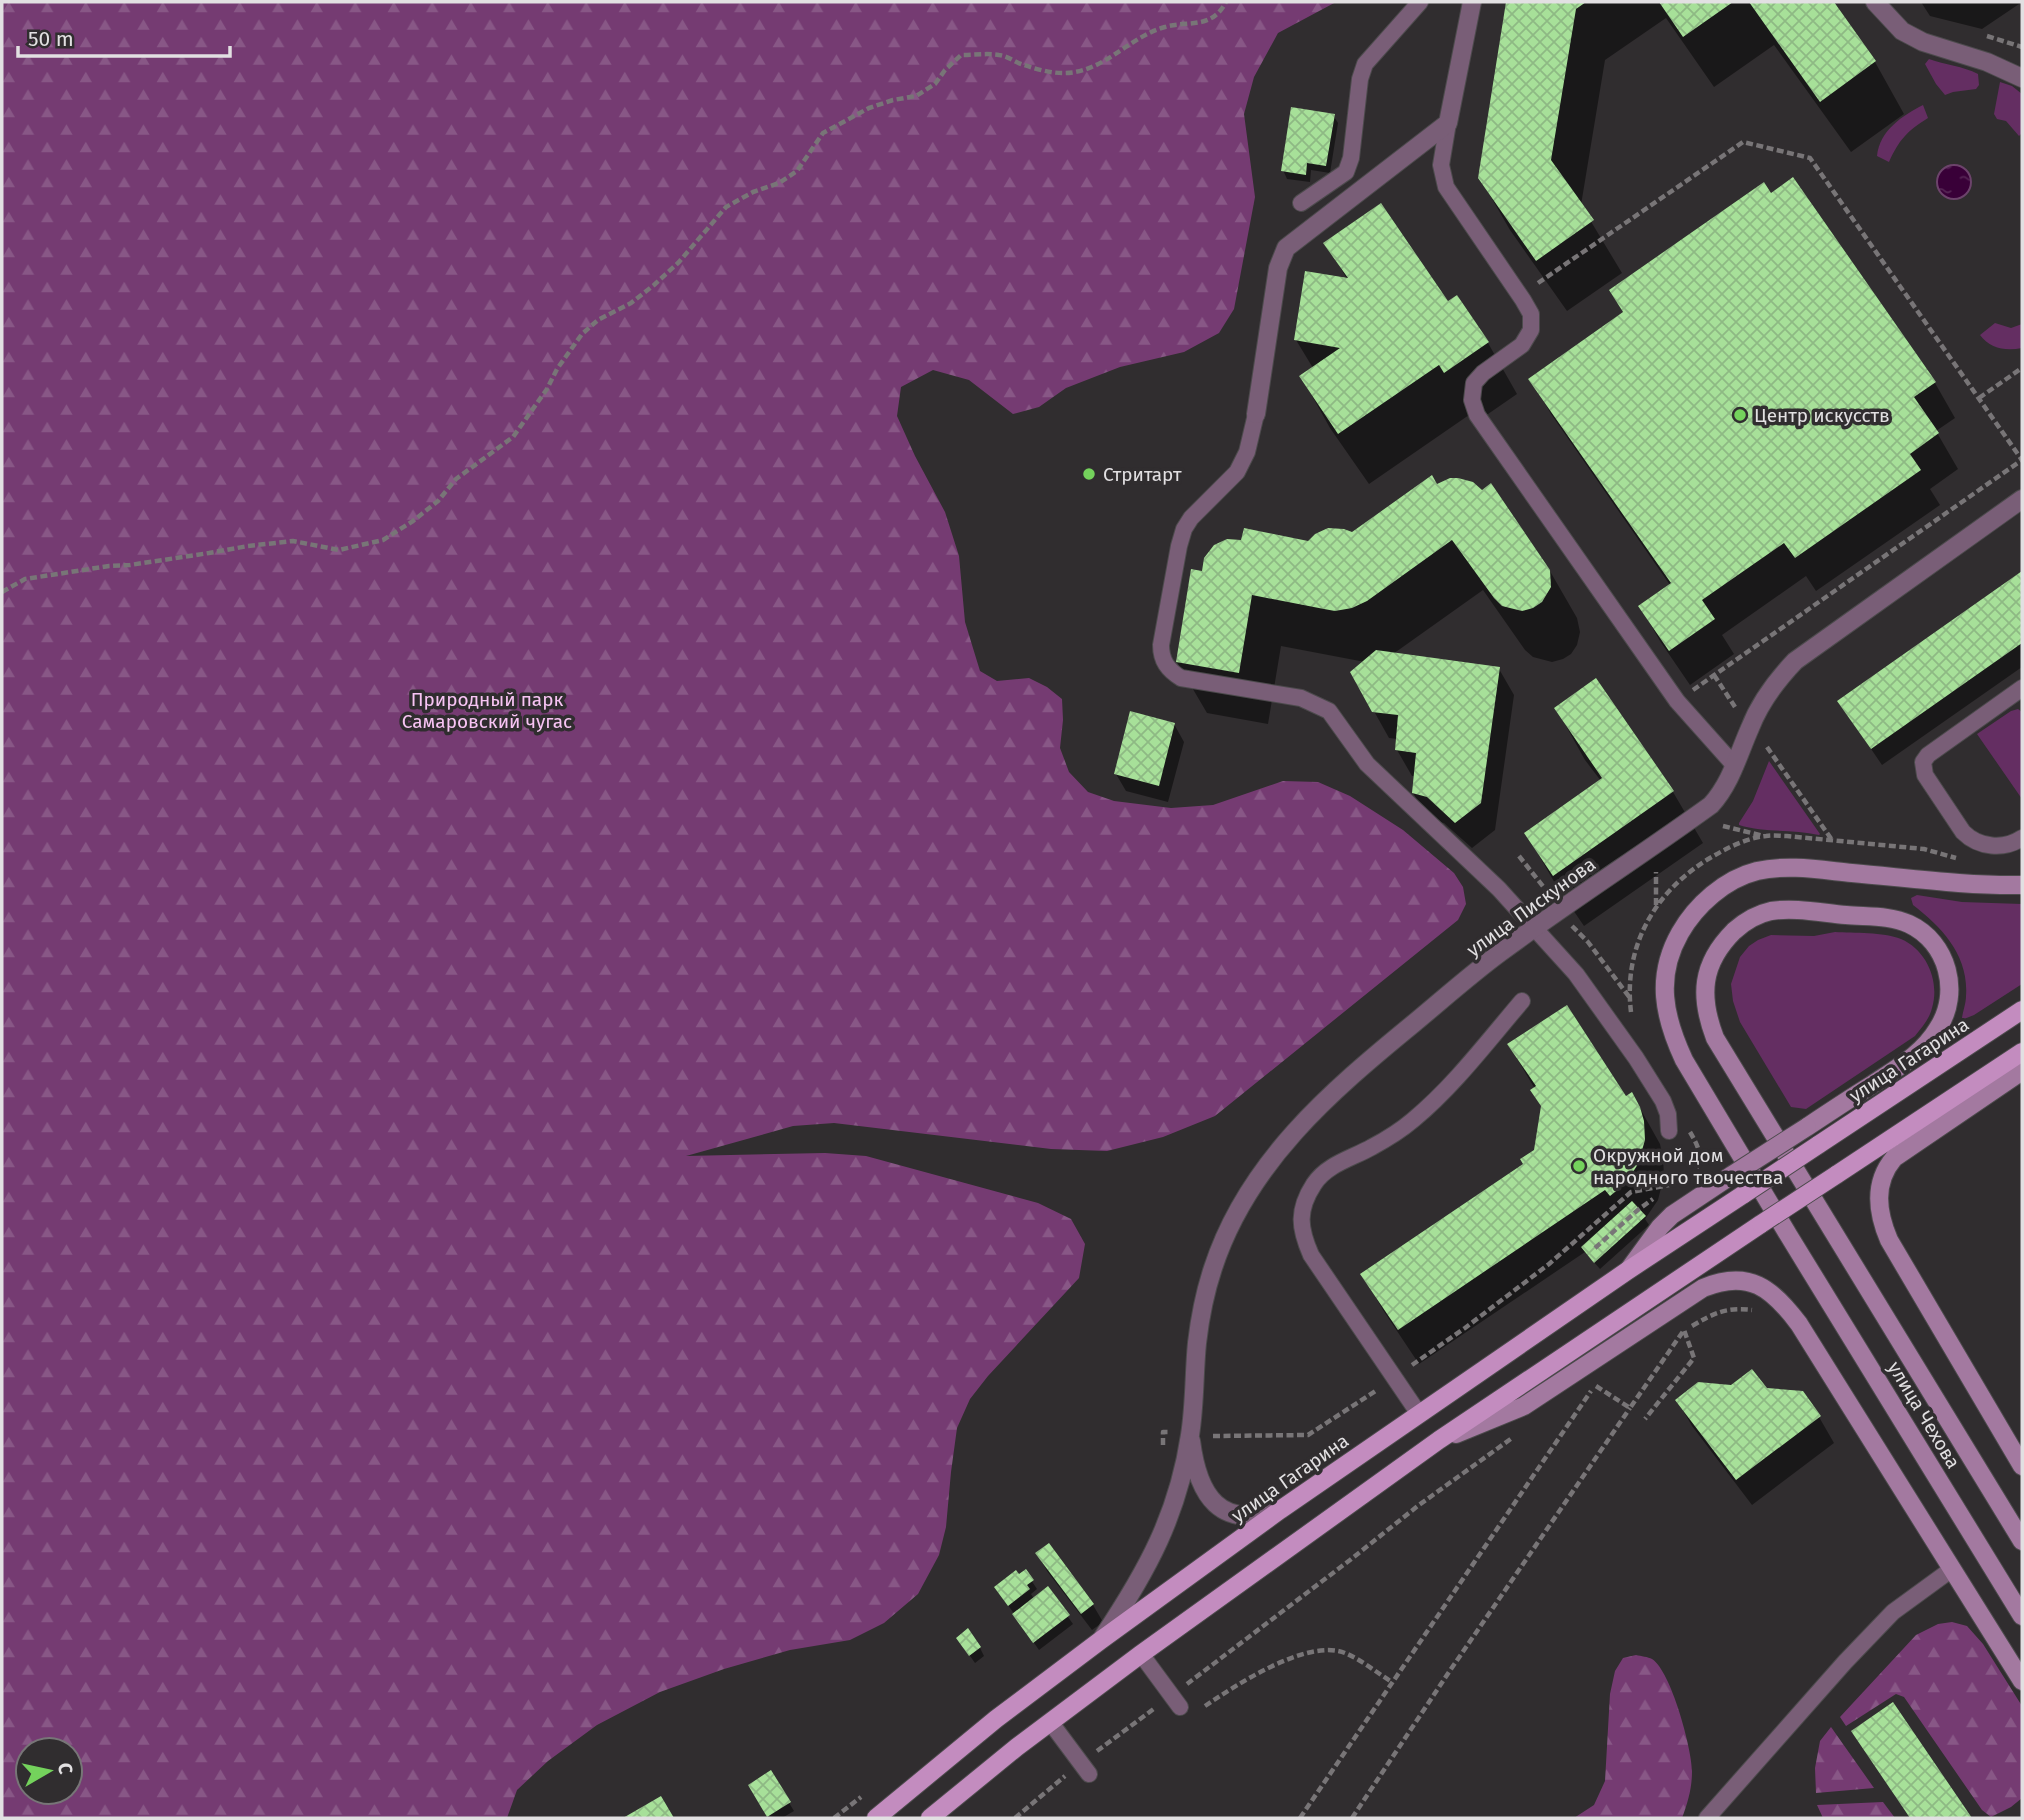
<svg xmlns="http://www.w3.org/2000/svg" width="2024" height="1820" font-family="'Fira Sans',sans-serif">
<defs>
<pattern id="forest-firs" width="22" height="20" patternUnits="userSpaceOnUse" patternTransform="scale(1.75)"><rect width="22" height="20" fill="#753b72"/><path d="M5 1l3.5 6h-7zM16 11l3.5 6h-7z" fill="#885786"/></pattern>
<pattern id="water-ripples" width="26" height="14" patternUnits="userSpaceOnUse" patternTransform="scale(1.75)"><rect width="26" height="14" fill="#390038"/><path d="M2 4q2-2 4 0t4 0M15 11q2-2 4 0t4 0" fill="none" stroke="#552554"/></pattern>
<pattern id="building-cross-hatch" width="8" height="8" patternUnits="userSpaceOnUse" patternTransform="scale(1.75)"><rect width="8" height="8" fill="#a7e099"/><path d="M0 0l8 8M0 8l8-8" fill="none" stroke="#8eb984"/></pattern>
</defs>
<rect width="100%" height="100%" fill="#302d2f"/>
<path fill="#642e62" d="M1929,59c16,6 34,7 49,15l1,11 -3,4 -23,3 -8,3 -9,-11 -11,-20z
M2000,82l12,4 10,8v39l-3,3 -13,-15 -9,-2 -3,-5z
M1923,105l5,13c-21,13 -29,22 -39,44l-12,-6c3,-26 25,-40 46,-51z
M1995,323l16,5 11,-4v24c-16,3 -32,1 -42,-13z
M2018,709l4,3v87l-45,-65 34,-23z
M1769,761l51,73 -1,1c-26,-6 -54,-2 -80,-10v-2l14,-22z
M1917,895l45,7 60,2v80l-48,31 -10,4 -2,-1c1,-7 4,-15 4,-22 3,-40 -24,-69 -53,-91l-2,-7z
M1835,932c19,1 48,0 66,7 26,11 39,43 31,69 -3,12 -10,19 -17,28l-109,73 -15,-2 -51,-85 -7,-21 -2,-17 9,-27 9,-11 9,-6 13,-5 43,1z"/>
<path fill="url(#forest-firs)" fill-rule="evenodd" d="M2,2h1334l-58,31 -24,44 -10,37 11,83 -21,112 -15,24 -35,19 -64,15 -54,21 -27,19 -26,7 -44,-34 -36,-10 -32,17 -4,29 18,40 30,56 14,44 6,66 15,49 17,10 32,-3 18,9 15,12 1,21 -3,28 9,24 19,20 26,9 57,7 42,-3 70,-24 35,1 32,14 53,34 51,43 9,14 3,17 -8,16 -243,196 -52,21 -56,14 -56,-2 -217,-26 -41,3 -107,30 139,-3 41,3 172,47 33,16 14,25 -6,34 -91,98 -18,23 -13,29 -6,44 -5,55 -7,28 -21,39 -34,29 -34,17 -60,10 -66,19 -64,23 -63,33 -49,36 -31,29 -10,28h-505zM28,1750h42v42h-42z
M1952,1622l15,4 16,18 39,62v92l-11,9 -20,10 -9,-7 -78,-113 -8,-3 -50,32 -6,-9 76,-82 22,-11z
M1636,1655c5,1 12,2 16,4 19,12 40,90 40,112 0,17 -4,31 -10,47h-108l20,-13 11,-24 5,-87 5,-23 8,-13z
M1831,1727l43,61 -58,5 -1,-25 5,-27z
M1883,1802l12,16h-72l-6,-13z"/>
<path fill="url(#water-ripples)" stroke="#6c436b" stroke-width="2" d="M1937 182a17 17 0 1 1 34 0a17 17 0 1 1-34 0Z"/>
<path fill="#0007" d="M1508,2h324l43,60 29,52 -53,38 -77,-107 -60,42 -48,-69 -61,42 -24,145 41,68 -55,38 -57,-81 -30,-52z
M1921,2h101l-40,27 -52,-13z
M1333,115l5,8 -8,50 -19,-3 -1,12 -23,-3 -4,-9z
M1793,179l142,204 20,35 -19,13 22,38 -28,20 10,16 -124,86 -10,-15 -84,59 12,19 -44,31 -30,-44 -20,-35 30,-21 -119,-171 -20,-35 93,-65 -13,-23 160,-96z
M1326,243l122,61 40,39 29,51 -42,29 -6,-8 -100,69 -39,-56 -29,-52 12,-8 -17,-28 51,-61z
M1437,486l110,80 30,52 3,14 -3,13 -6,9 -8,5 -11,3 -19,-5 -8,-7 -42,-60 -90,64 106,15 15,26 -19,135 -23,18 -28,-25 -15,-3 -16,-27 2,-17h-3l-15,-26 1,-11 -9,-1 -37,-66 13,-10 -84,-16 -13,78 -61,-11 -30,-51 26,-89 106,-31 43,-8z
M2022,573v94l-140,98 -43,-63z
M1596,681l77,111 30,51 -119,83 -28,-41 -30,-52 75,-52 -16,-21 -29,-52z
M1174,724l10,18 -16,60 -42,-11 -10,-17z
M1509,1045l117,53 6,-4 28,50 3,14 1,18 -6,24 -13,19 4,6 -49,44 -15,-17 -166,112 -36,-54 -20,-35 162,-110 11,-14 7,-43 -8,-19z
M1766,1390l53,27 15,26 -82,62 -60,-79 -15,-26z
M1038,1554l55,51 10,17 -11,8 -45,-59z
M1025,1571l12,18 -6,5 3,5 14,-10 25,35 -34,26 -38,-55z
M963,1646l17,2 4,8 -9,7z
M771,1773l23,38 -12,7h-12l-20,-32z"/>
<path fill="url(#building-cross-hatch)" d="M1506,2h80l-10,7 -25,151 43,60 -58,41 -58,-83z
M1659,2h74l-50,35z
M1749,2h85l42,59 -56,41z
M1291,107l44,7 -9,52 -19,-3 -1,12 -25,-4z
M1793,177l143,205 -22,15 25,36 -29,21 11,16 -126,88 -11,-15 -82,57 13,19 -46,32 -31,-45 33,-23 -143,-204 95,-67 -14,-22 155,-108 7,11z
M1381,203l67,98 9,-6 32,47 -45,31 -5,-8 -101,69 -39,-58 41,-28 -46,-8 11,-69 43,7 -25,-35z
M1432,475l5,9 13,-6h8l15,4 9,8 9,-7 59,87 1,17 -9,15 -9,6 -11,3 -20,-5 -8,-8 -42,-58 -85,61 -15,7 -17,3 -11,-2 -72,-14 -13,78 -63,-11 15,-93 11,2 2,-13 10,-13 13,-6 14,1 3,-12 64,13 7,-7 13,-6 16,1 8,3z
M2022,571v72l-151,106 -34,-48z
M1376,650l124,17 -19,136 -26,20 -28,-26 -15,-4 4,-40 -21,-3 3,-35 -26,-3 -22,-40z
M1596,678l78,113 -121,85 -29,-43 78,-55 -48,-70z
M1130,711l45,12 -16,63 -45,-12z
M1567,1005l59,91 6,-4 8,15 4,14 1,19 -7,24 -12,19 -16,13 -5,-6 -207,140 -38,-56 163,-110 -3,-5 14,-9 7,-44 -11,-16 6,-4 -29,-42z
M1632,1201l14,15 -52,47 -13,-16z
M1752,1369l15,19 36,3 18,25 -85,64 -61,-80 23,-18 33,3z
M1049,1543l45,61 -13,10 -46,-61z
M1026,1569l8,11 -7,5 3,4 -22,17 -14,-19 22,-17 3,4z
M1048,1586l22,29 -37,28 -21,-29z
M968,1628l13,19 -12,9 -13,-18z
M1893,1702l79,116h-62l-59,-87z
M771,1770l20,32 -24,15 -19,-32z
M661,1796l13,22h-51z"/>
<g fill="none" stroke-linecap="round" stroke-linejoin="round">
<g stroke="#4c4a4c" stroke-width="18">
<path id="lane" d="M1448,123l-7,42 5,22 77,113 8,14v16l-9,15 -39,28 -9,10 -2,17 5,15 200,286 58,65
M1301,203l45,-31 5,-14 9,-79 5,-15 55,-62
M1256,414l-9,38 -10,20 -46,46 -7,11 -5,17 -18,99c0,16 7,25 20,33l120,20 28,13 38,53 132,125 77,85 60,84 27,43 5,13 1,17
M2022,688l-94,67 -5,7 2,13 38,57c16,16 41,18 59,6
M1419,1414l-108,-159c-12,-27 -14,-45 3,-71 13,-20 39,-26 58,-37 15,-8 28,-16 41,-27 41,-34 74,-78 109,-119
M1141,1654l39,53
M1051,1723l38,51
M1707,1818l138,-156 48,-50 59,-43"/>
</g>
<g stroke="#4c4a4c" stroke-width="20">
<path id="street" d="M1875,2l27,29 21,11 64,20 35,16
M1256,414l22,-146 8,-20 162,-125 24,-121
M1191,1441c7,55 29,89 88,69
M1103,1637c44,-66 75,-122 87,-202 5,-31 4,-62 7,-92 3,-26 8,-51 16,-75 34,-105 117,-176 200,-244 29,-24 58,-50 88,-72 69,-51 141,-97 210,-147 20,-22 27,-50 39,-77 10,-26 26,-47 45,-67l227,-162"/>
</g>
<g stroke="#4c4a4c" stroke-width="20">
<path id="secondary" d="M2022,885c-56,1 -113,-7 -170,-12 -31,-3 -64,-9 -95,-2 -32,8 -61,34 -77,62 -25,44 -16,84 4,127l105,176 233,380
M2022,1071l-128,87c-21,25 -17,54 -5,82l133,226
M1807,1127c21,-14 42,-28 63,-41 25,-17 52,-31 68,-58 23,-35 10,-86 -29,-104 -19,-9 -43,-7 -63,-9 -24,-2 -51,-8 -75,-4 -14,3 -26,10 -37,20 -33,33 -35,65 -19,107l307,503
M1630,1268l30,-41 12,-12 60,-40
M1456,1434l68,-28 179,-118c46,-19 69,0 96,36l223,357"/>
</g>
<g stroke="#4c4a4c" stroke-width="20">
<path id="primary" d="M1818,1145l204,-135
M1836,1175l186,-123
M876,1818l120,-99 105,-79 179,-130 347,-239 117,-77
M930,1818l87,-71 124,-93 298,-214 322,-216"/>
</g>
<path stroke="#787577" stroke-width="4.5" stroke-dasharray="7 3.5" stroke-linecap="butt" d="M1987,36l35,11
M1538,283l205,-141 67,16 212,302
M1979,398l43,-30
M2,592l23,-13 84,-13 21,-1 79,-12 39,-7 45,-5 46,9 44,-10 30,-19 25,-20 18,-22 57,-42 34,-48 10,-20 25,-35 16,-14 33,-17 23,-18 25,-23 47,-55 27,-15 26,-9 18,-12 26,-38 46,-25 24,-8 23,-4 19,-12 10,-14 16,-15c13,0 26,-2 38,0 9,1 17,8 25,10 12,4 26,8 38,8 41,1 66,-36 103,-46 24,-7 46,3 61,-25
M1714,675l21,32
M1693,690l329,-230
M1767,747l65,93
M1723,826l41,10
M1519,856l30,38
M1656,905v-33
M1572,926l16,16 42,56
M1631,1012c-8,-66 24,-121 79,-154 17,-10 36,-20 56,-22 7,-1 14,0 21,0l137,13 32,9
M1690,1132c7,12 14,24 6,37
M1595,1248l44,-39 14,-10
M1692,1326c22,-13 34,-19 60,-16
M1412,1365l53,-37 84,-64 82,-72 44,-8
M1596,1386l34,22 54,-78 10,28 -49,61
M1213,1436l95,-1 69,-45
M1163,1445v-13h7
M1187,1684l163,-124 69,-55 93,-67
M1205,1706c31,-21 102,-68 140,-53 17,7 32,20 47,29
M1097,1751l58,-43
M834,1818l27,-21
M1015,1818l50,-42
M1300,1818l291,-427
M1352,1818l97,-146 181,-264"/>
<use href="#lane" stroke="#795e77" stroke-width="16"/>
<use href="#street" stroke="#795e77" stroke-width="18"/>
<use href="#secondary" stroke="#a379a0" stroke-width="18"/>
<use href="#primary" stroke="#c38cbf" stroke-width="18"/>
<g stroke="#4c4a4c" stroke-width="20" stroke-linecap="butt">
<path id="secondary-bridge" d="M1732,1175l75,-48"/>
</g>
<g stroke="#4c4a4c" stroke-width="20" stroke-linecap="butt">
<path id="primary-bridge" d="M1744,1194l74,-49
M1761,1224l75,-49"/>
</g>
<use href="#secondary-bridge" stroke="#a379a0" stroke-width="18"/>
<use href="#primary-bridge" stroke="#c38cbf" stroke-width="18"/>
</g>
<g fill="#74d25c" stroke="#302d2f" stroke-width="2.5">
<circle cx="1740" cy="415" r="7"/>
<circle cx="1089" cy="474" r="7"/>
<circle cx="1579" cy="1166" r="7"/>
</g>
<g text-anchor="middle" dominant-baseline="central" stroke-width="7" stroke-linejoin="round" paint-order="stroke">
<g font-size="19" fill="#e2e0e2" stroke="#302d2f" text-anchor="start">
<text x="1754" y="415">Центр искусств</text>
<text x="1103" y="474">Стритарт</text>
<text x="1593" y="1155">Окружной дом<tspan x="1593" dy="22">народного твочества</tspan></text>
</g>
<g font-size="19" fill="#f8c4f4" stroke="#302d2f">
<text x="487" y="699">Природный парк<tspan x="487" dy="22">Самаровский чугас</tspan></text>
</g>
<g font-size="19" fill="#e2e0e2" stroke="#302d2f">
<text transform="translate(1531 907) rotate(-36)">улица Пискунова</text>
<text transform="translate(1909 1060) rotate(-33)">улица Гагарина</text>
<text transform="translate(1924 1415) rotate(59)">улица Чехова</text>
<text transform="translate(1290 1478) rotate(-35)">улица Гагарина</text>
</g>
</g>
<rect width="2024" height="1820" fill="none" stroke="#e2e0e2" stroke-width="7"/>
<g transform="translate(49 1771) rotate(81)"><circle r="33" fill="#302d2f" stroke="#777577" stroke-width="2"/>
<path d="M0-5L12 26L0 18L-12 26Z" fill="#74d25c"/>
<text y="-10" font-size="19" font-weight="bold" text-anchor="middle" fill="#e2e0e2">С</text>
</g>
<path d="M18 46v10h212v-10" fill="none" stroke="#e2e0e2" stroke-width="3.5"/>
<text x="28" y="46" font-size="21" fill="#e2e0e2" stroke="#302d2f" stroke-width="5" paint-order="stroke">50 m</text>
</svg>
